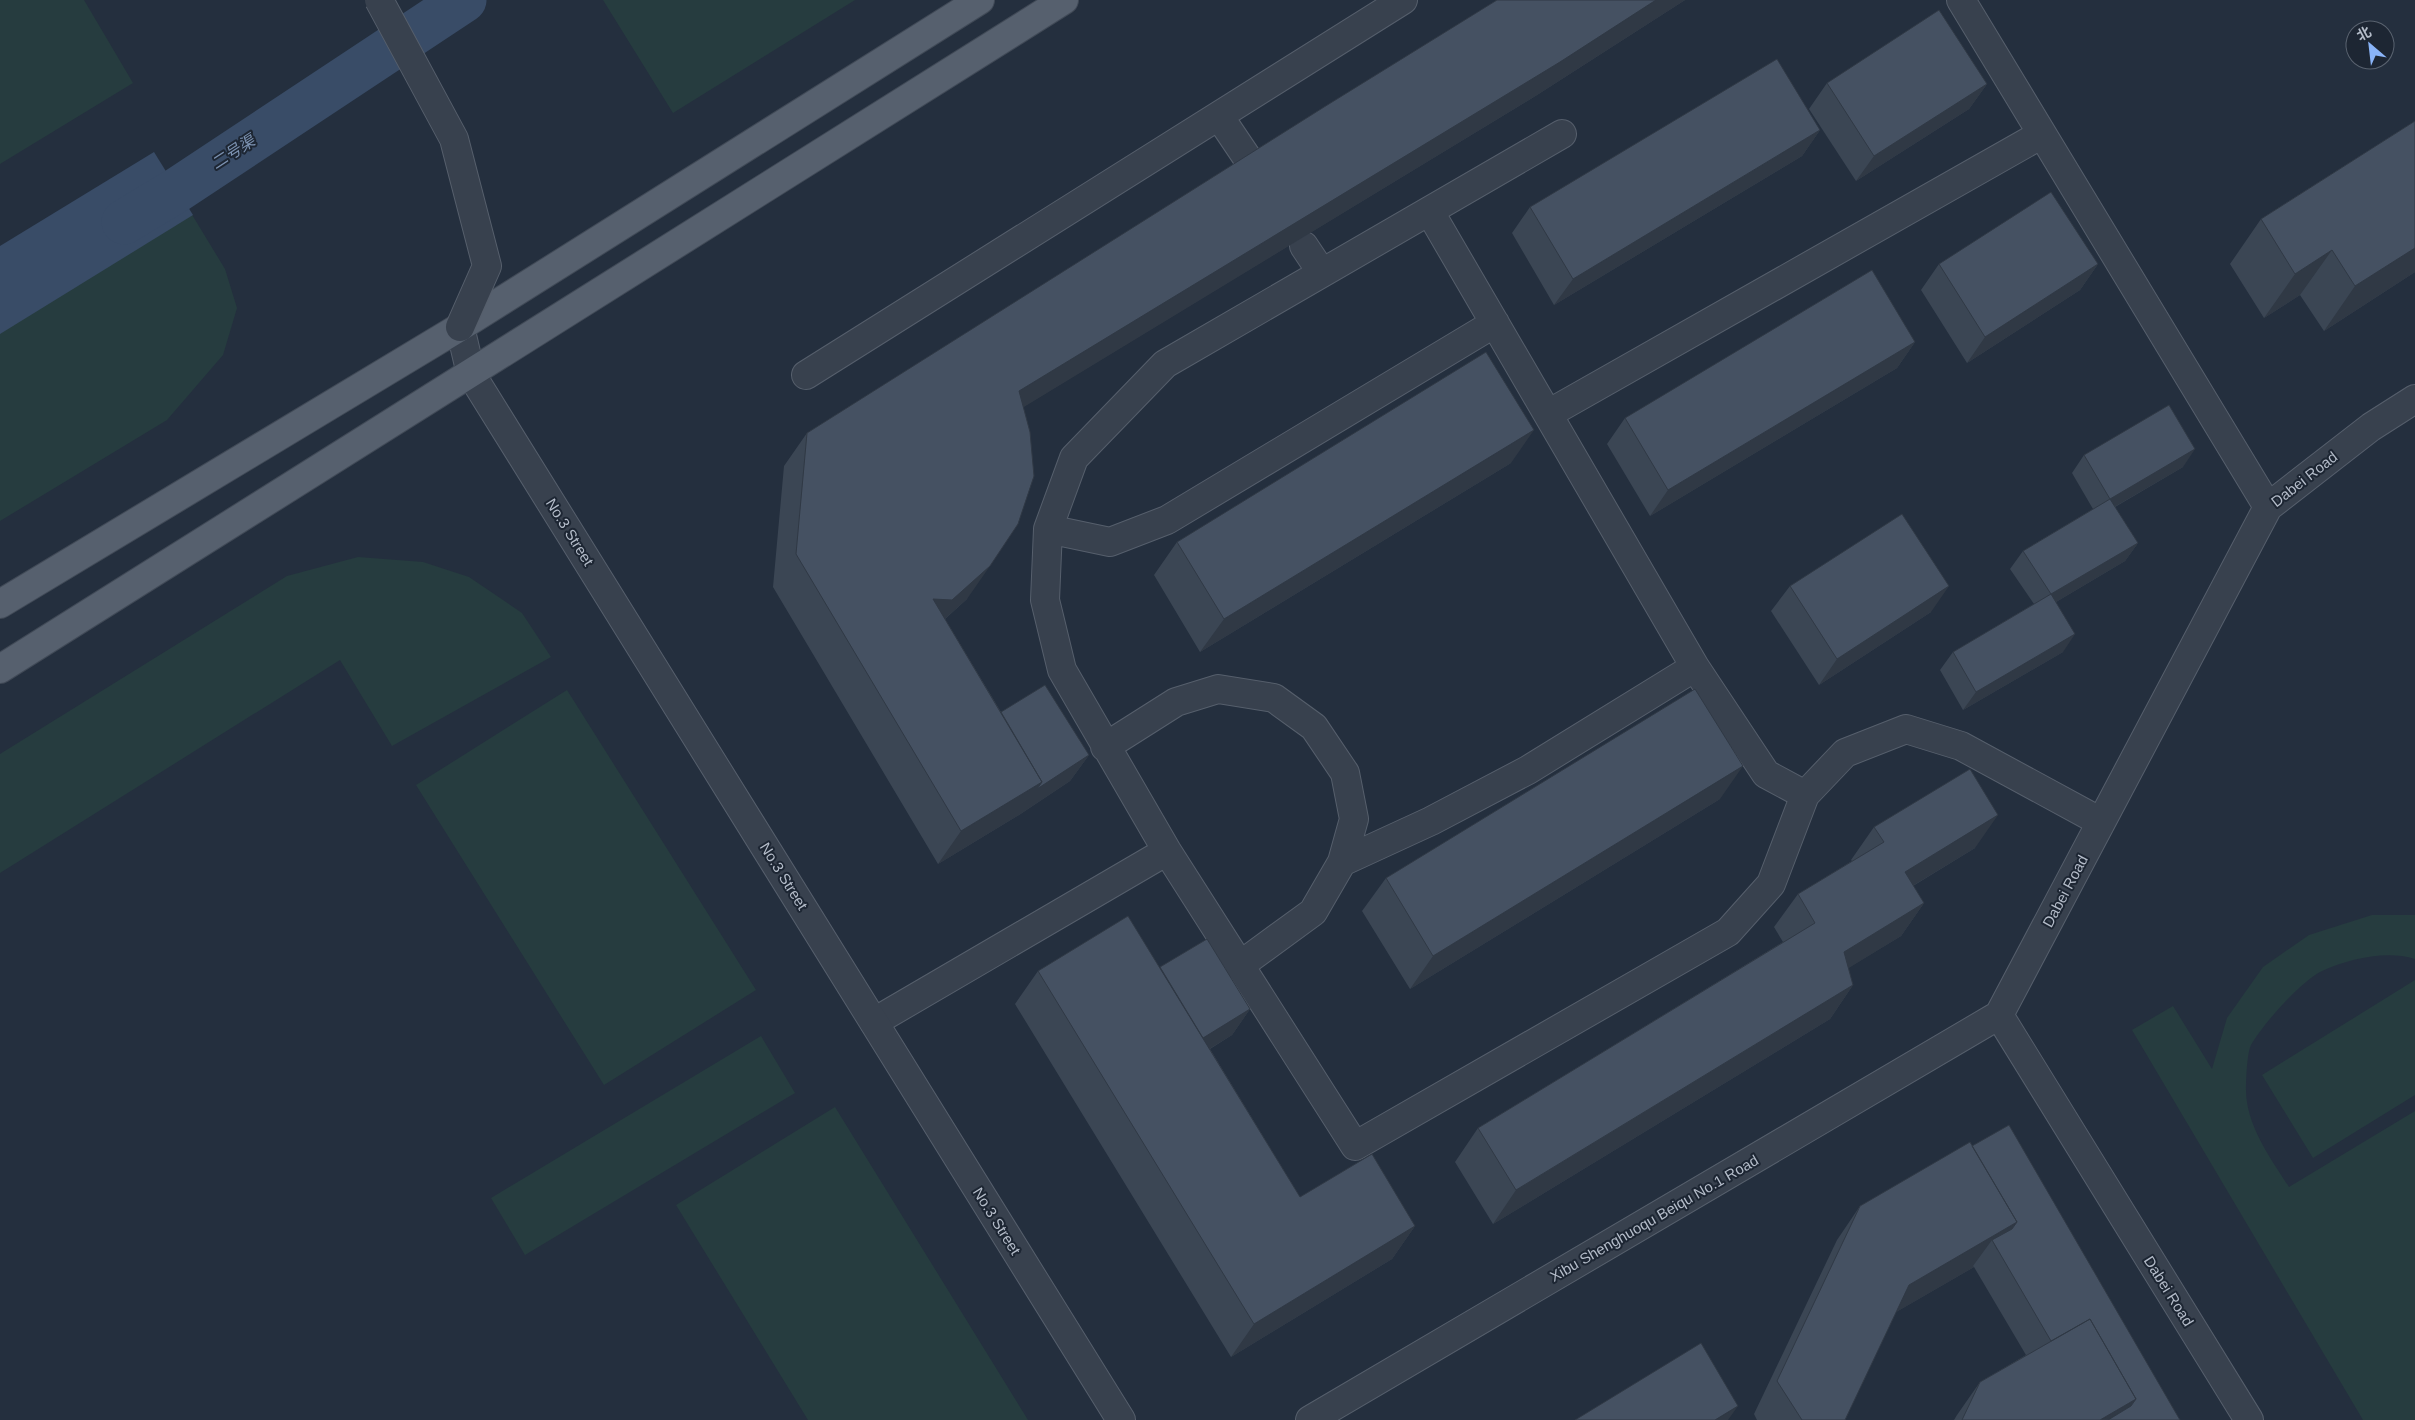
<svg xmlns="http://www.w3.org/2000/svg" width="2415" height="1420" font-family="Arial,'Noto Sans SC',sans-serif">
<rect width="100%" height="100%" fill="#242f3e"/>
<path fill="#263c3f" d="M0,0h84l49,83 -133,81z
M603,0h252l-182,113z
M177,190l48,79 12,39 -14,47 -56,65 -167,101v-221z
M358,557l65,5 46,15 53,36 29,44 -159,89 -52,-86 -340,213v-119l287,-178z
M567,690l189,300 -152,95 -188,-300z
M2372,915h43v44c-29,-9 -66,0 -93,12 -21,10 -59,53 -71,74 -4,8 -5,35 -5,45 0,35 25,69 43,97l126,-76v309h-52l-231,-390 41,-24 39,63 15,-51 36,-51 46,-32z
M2415,980v115l-102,63 -51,-83z
M761,1036l34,57 -270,162 -34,-57z
M835,1107l193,313h-220l-132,-215z"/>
<path fill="#394c67" d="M154,152l39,63 -193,119v-88z"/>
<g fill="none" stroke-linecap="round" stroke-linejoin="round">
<path stroke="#394c67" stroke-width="45" d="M124,222l53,-32 287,-190"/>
<g stroke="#565f6c" stroke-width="30">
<path id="minor" d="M1961,0l307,507
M1219,116l33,49
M1562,134l-397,230 -91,94 -26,71 -3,71 17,70 105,181 188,295 373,-214 43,-48 34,-89 40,-42 61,-24 55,17 140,76
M1430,212l265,455 71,107 39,21
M1304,246l18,27
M806,375l597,-375
M1548,414l494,-280
M1048,529l62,13 57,-22 328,-197
M1105,747l71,-45 42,-13 56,9 40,29 31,46 9,46 -12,43 -29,50 -74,54
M1342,862l89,-41 97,-51 167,-103
M874,1022l293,-171
M1310,1420l689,-405
M2249,1420l-250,-405 269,-508 103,-80 44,-28"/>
</g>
<g stroke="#565f6c" stroke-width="30">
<path id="tertiary" d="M460,327l11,47 650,1046"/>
</g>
<g stroke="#414a57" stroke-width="30">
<path id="primary" d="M0,604l460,-277 520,-327
M0,669l1064,-669"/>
</g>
<use href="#minor" stroke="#38414e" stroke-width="28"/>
<use href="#tertiary" stroke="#38414e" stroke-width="28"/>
<use href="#primary" stroke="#56606e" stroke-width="28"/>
<g stroke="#565f6c" stroke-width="30" stroke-linecap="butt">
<path id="minor-bridge" d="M379,0l75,139 33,127 -27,61"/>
</g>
<use href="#minor-bridge" stroke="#38414e" stroke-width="28"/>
</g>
<path fill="#3b4654" d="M1497,0h188l-148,95 -514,312 -56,192 -22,20 56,93 88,43 -19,26 -51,34 -81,49 -165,-277 11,-121 23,-33z
M1827,83l160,1 -18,25 -113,72 -47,-72z
M2415,121v151l-91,59 -24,-36 -36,23 -34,-54 31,-45z
M1820,130l-18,26 -248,149 -42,-72 18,-26z
M1939,264h159l-18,26 -113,73 -46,-73z
M1915,342l-18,26 -247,148 -43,-72 18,-26z
M2084,455l99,12 -68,40 23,36 -13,18 -69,41 7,50 -100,58 -23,-40 13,-18 81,-48 -24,-35 13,-18 70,-42 -21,-36z
M1511,463l-311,189 -46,-77 23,-33z
M1790,586l141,26 -112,73 -48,-74z
M1720,799l-310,190 -48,-78 24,-33z
M1874,827l101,21 -62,38 11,17 -23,33 -53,32 5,17 -23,34 -337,205 -38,-62 23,-34 305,-186 -9,-15 24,-33 54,-33 -1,-1z
M1038,971l212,38 -18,26 -22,14 90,148 115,29 -23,33 -161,98 -216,-353z
M1972,1146l208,274h-226l3,-5 23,-33 46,-27 -52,-88 -78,45 -51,108h-88l-3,-6 83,-174 23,-34z"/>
<path fill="#303945" d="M1656,0h29l-148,95 -541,329 23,-33z
M1987,84l-18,25 -113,72 18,-25z
M1820,130l-18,26 -248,149 19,-26z
M2415,248v24l-91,59 31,-45z
M2332,250l-32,45 -36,23 31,-44z
M2098,264l-18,26 -113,73 18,-26z
M1915,342l-18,26 -247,148 18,-26z
M1534,430l-23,33 -311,189 24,-33z
M2195,449l-12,18 -86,50 13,-18z
M2138,543l-13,18 -86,51 12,-18z
M990,566l-23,33 -38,34 4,-34z
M1949,586l-18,26 -112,73 18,-26z
M2075,634l-12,18 -100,58 13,-18z
M1089,755l-19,26 -51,34 -81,49 23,-33 81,-49z
M1743,766l-23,33 -310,190 23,-33z
M1998,815l-23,33 -94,57 24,-33z
M1924,903l-23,33 -80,49 23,-33z
M1853,985l-23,34 -337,205 23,-34z
M1250,1009l-18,26 -54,33 18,-26z
M2017,1222l-20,28 -5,-10 -19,26 1,1 -88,51 23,-33z
M1415,1226l-23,33 -161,98 23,-33z
M2136,1399l-14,21h-22z
M1738,1406l-10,14h-13z"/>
<path fill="#455162" stroke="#303945" d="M1497,0h159l-96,62 -541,329 11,41 4,44 -16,48 -28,42 -38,34 -19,-1 109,183 -81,49 -165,-277 11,-121 517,-326z
M1939,10l48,74 -113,72 -47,-73z
M1777,59l43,71 -247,149 -43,-72z
M2415,121v127l-60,38 -23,-36 -37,24 -34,-55z
M2051,192l47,72 -113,73 -46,-73z
M1872,270l43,72 -247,148 -43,-72z
M1486,352l48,78 -310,189 -47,-77z
M2169,405l26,44 -85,50 28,44 -87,51 -28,-43 87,-52 -26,-44z
M1902,514l47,72 -112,73 -47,-73z
M2051,594l24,40 -99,58 -23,-40z
M1045,685l44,70 -52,34 5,-7 -41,-70z
M1695,689l48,77 -310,190 -47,-78z
M1970,769l28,46 -93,57 19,31 -80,49 9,33 -337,205 -38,-62 337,-205 -17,-29 86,-52 -10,-15z
M1128,916l172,281 72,-43 43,72 -161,98 -216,-353z
M1207,939l43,70 -47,29 -43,-71z
M2009,1125l171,295h-72l23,-14 5,-7 -46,-80 -39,22 -59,-101 20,-11 5,-7 -45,-76z
M1970,1142l47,80 -108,63 -64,135h-43l-25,-39 83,-175z
M2090,1319l46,80 -36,21h-138l18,-38z
M1701,1343l37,63 -23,14h-140z"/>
<g text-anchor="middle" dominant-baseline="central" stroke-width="4" stroke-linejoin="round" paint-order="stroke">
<g font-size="15" fill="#b4bcc9" stroke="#1d2633">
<text transform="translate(2304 479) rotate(-38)">Dabei Road</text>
<text transform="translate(570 532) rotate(58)">No.3 Street</text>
<text transform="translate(784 876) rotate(58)">No.3 Street</text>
<text transform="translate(2065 891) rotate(-62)">Dabei Road</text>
<text transform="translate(1654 1218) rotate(-30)">Xibu Shenghuoqu Beiqu No.1 Road</text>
<text transform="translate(997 1221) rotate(58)">No.3 Street</text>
<text transform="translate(2169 1291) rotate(58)">Dabei Road</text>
</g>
<g font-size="16" font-style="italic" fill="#7c92b1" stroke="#1d2633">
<text transform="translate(233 152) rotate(-33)">二号渠</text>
</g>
</g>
<g transform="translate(2370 45) rotate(332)"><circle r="24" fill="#1d2633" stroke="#59626f"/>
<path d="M0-4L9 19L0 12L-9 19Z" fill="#8ab4f8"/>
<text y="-8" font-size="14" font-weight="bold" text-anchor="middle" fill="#b4bcc9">北</text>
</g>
</svg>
